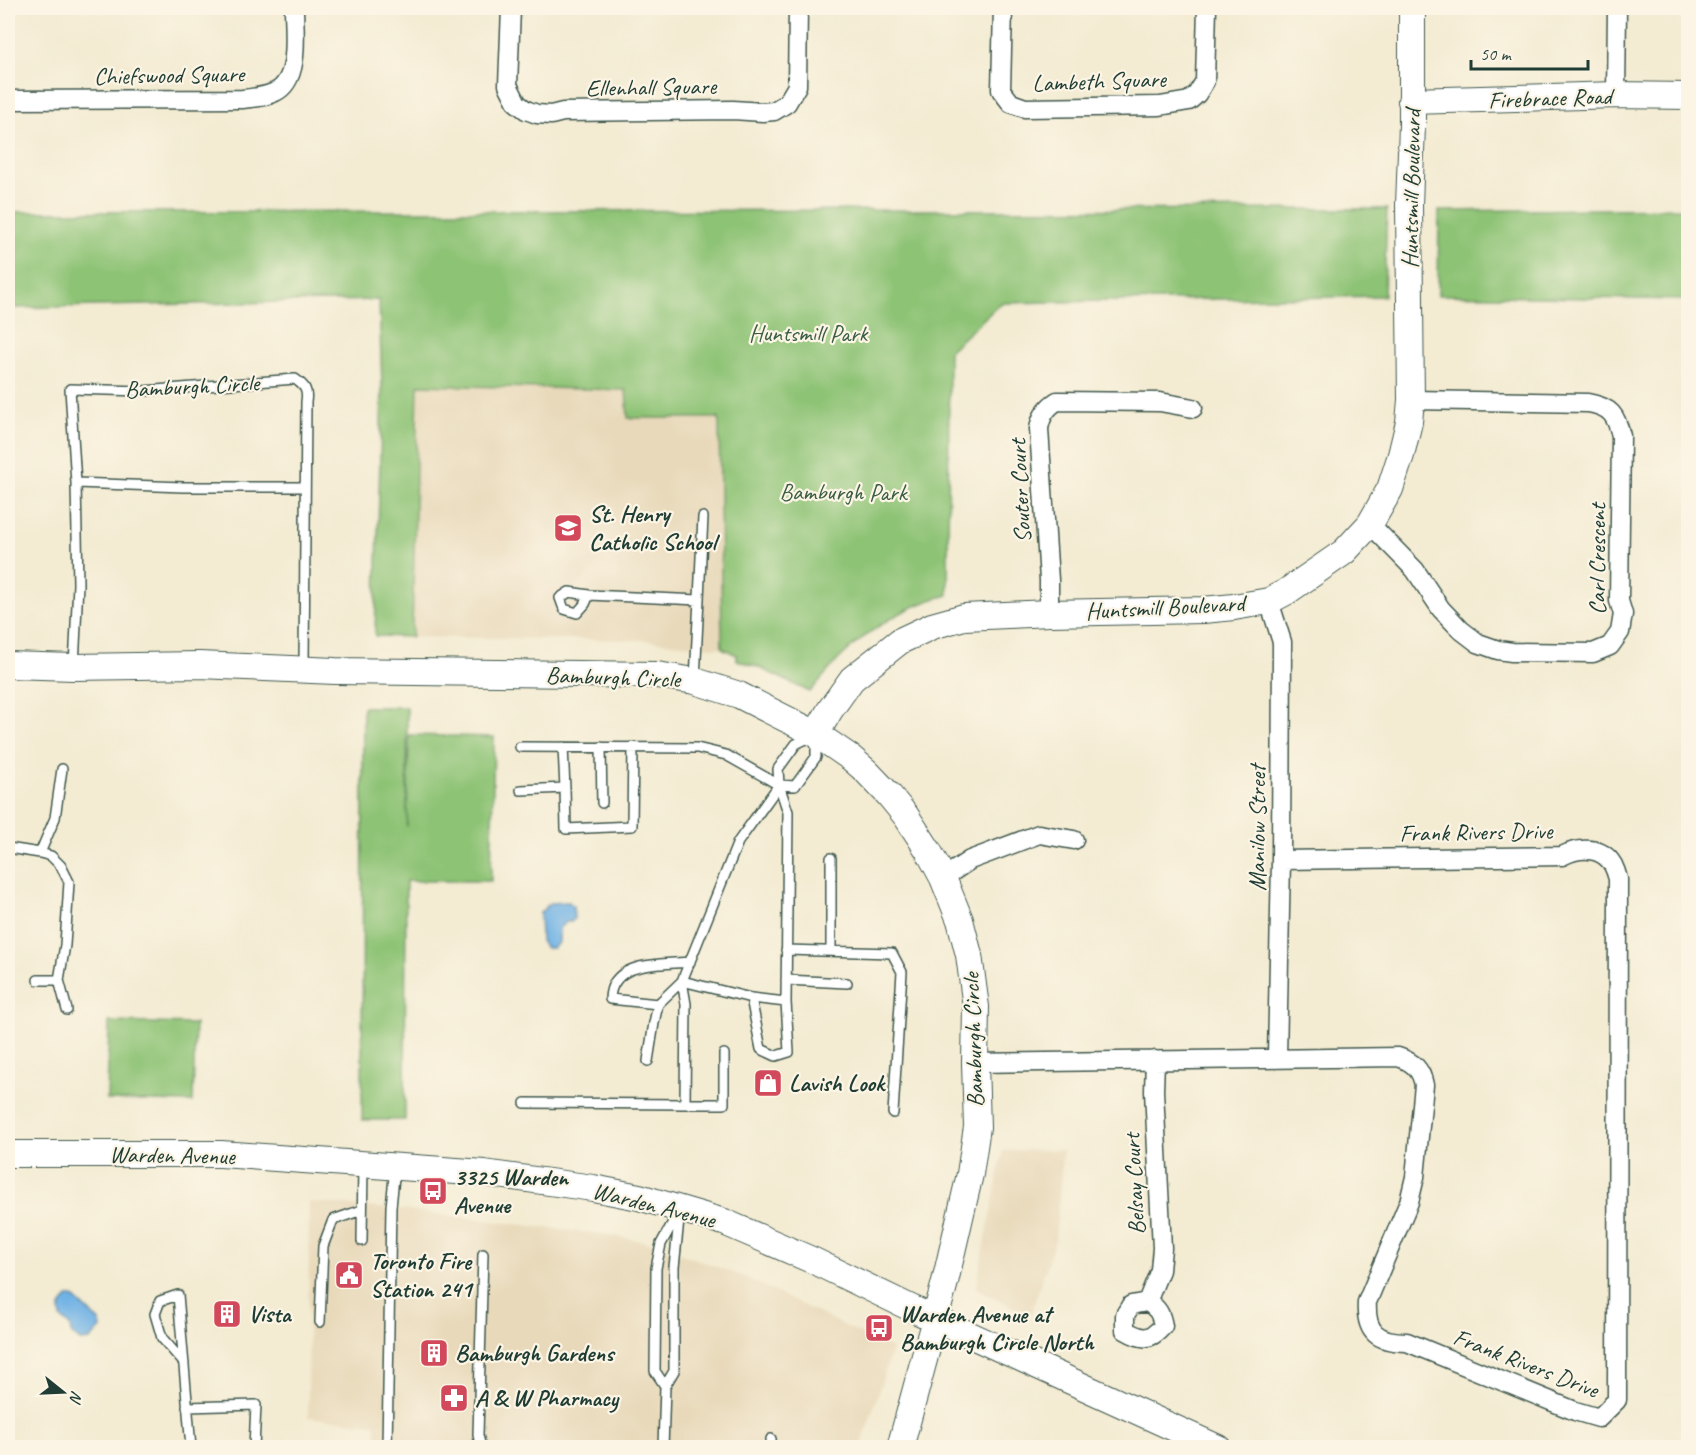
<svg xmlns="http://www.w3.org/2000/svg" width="1696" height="1455" font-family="Caveat,sans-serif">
<rect width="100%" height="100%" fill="#fcf5e5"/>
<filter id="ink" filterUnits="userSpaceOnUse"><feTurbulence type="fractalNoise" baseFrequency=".0167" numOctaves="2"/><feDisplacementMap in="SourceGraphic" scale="12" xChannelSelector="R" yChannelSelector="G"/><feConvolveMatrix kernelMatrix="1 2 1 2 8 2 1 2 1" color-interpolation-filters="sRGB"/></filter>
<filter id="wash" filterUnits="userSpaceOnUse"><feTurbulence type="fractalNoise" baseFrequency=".008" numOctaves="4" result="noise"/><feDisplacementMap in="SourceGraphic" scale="24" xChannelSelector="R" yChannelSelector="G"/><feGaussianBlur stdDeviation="1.35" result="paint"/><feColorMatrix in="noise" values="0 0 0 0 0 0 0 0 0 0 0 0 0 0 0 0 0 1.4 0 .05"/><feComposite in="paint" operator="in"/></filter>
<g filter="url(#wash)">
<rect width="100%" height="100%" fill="#f3ebd2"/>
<path fill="#e8d9ba" d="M418,385l208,5 2,28h92l2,230 -79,-8 -231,-3z
M1063,1150l-8,90 -25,75 -54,-27 27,-137z
M309,1202l93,8 211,26 38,7 91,33 150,73 -31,98h-485v-23l-68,-7z"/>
<path fill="#8dc375" stroke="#568054" stroke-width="1.5" d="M1688,208v92l-250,-5 1,-84z
M1387,209l-3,87 -383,7 -52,48 -1,244c-41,10 -77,33 -107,62 -11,11 -21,24 -31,35l-52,-25 -21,-7v-5l-15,-7 -3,-230h-91l-2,-28 -208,-5 -6,252 -37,-1 7,-248 -3,-88 -371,8v-96z
M363,707h44v120l2,-92 85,2 -3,144h-85l-1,239h-43z
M109,1022l86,2 -2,78 -86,-2z"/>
<path fill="#71b2e5" stroke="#48788c" stroke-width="1.5" d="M569,902l4,4 1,13 -3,3h-5l-7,6v14l-6,6h-7l-5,-7 -1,-28 10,-10z
M68,1297h5l27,25 1,6 -11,12 -10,1 -9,-8 -1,-7 -9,-8 -1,-10z"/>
</g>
<g filter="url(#ink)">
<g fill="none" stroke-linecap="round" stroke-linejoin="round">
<g stroke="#3f574c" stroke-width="12">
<path id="lane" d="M76,483l107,4h122
M589,595l-4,9 -8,9 -13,-4 -4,-11 9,-6 20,3 110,5
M74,666l4,-82 -2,-101 -6,-94 73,2 152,-12c10,7 13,11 11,23l-2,265
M695,680l8,-163
M520,747l177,1 29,7 53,30 16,1 21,-29v-23l-20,10 -18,25 1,16 9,27 -2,190 3,50 -13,4 -15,-7 -10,-51
M601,747l1,56
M565,788l1,41 66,-3 1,-79
M521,790l44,-2 -2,-41
M8,848l32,5 15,-35 7,-49
M40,853l11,3 10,10 8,16 -4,63 -6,35
M786,950l106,3 10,19 -9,141
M831,951v-93
M38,980h21l8,30
M786,980l61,3
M682,981l69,17 35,4
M658,1004l-48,-5c1,-39 51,-34 80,-37
M648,1061l6,-38 4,-19 24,-23 56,-139 41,-57
M525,1103l160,1 1,-100 -4,-23
M685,1104h39v-50
M362,1241l1,-76
M320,1322l3,-76 10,-26 29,-10
M184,1363l-22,-25 -7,-24 5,-13 18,-6c4,51 9,102 13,153
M665,1386l-10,-15 1,-103 5,-24 17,-31
M187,1407l69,-2 -2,43
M771,1439l1,9
M387,1448l4,-241 4,-40
M481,1448l-3,-13 5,-181
M663,1448l2,-62 9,-15v-104l6,-56"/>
</g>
<g stroke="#3f574c" stroke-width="21">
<path id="street" d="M511,8l-3,77 9,18 9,7 11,4 14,1 12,-3 170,-2 30,2 11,-1 13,-8 10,-17 1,-78
M1003,8l-2,82 10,13 14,5 135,-2 29,-5 8,-7 8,-13 2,-73
M1616,95l1,-87
M8,100l234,-1c11,-1 23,-2 33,-7 26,-12 19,-61 19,-84
M1370,524l45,46 26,39 20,21 17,13 20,7 14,2 81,1 17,-7 10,-14 3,-18 -4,-13 2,-165c-5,-21 -10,-29 -33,-33l-177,-3
M1269,601l13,41 -1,218 -4,198
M1049,613v-33l-10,-151c2,-13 7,-21 18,-28l103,1 33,6
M943,878l27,-18 69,-26 35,6
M975,1063l423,-6c15,5 23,12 26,28l-9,92 -6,25 -42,100c-2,31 11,40 40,40l168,69 24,7 18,-18 1,-521c-1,-4 -3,-10 -5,-14 -11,-19 -34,-18 -51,-9l-281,4
M1147,1302c11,6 14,12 16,24 -13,15 -21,14 -38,4v-15l6,-10 16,-3 13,-32 2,-22 -8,-157 1,-31"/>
</g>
<g stroke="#3f574c" stroke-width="28">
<path id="secondary" d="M1411,101l205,-6 72,1
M8,665l66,2 125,-2 136,6 322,4 38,6 44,14 77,39 35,24 15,13 23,24 17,21 22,34 15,28 17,42 9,35 7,52 -1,56 2,64 -7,47 -25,108 -45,166
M816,734l14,-24 22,-31 48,-38 32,-15 32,-9 85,-4 154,-3 31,-3 35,-6 17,-9 58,-40 26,-28 20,-35 11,-34 8,-33 2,-22 -2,-195 3,-80v-117
M8,1154h213l263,19 109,15 46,9 85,25 90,39 99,48 305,139"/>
</g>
<use href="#lane" stroke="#fff" stroke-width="9"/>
<use href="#street" stroke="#fff" stroke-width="18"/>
<use href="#secondary" stroke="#fff" stroke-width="26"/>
</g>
</g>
<defs>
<g id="school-square" transform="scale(1.5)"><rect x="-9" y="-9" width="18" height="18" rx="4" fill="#d1495b" stroke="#fcf5e5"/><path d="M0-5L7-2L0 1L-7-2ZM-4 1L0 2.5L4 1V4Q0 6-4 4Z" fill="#fff"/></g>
<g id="shop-square" transform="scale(1.5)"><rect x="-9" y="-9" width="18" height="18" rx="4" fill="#d1495b" stroke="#fcf5e5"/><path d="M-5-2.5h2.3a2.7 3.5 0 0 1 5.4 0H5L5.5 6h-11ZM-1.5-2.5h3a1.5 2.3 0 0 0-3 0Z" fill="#fff"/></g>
<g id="bus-square" transform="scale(1.5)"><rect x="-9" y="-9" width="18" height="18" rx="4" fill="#d1495b" stroke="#fcf5e5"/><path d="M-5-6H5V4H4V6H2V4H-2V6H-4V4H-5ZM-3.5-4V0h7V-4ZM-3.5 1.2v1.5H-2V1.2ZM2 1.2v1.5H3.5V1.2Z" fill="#fff"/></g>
<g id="civic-square" transform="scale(1.5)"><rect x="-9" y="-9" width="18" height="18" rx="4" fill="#d1495b" stroke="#fcf5e5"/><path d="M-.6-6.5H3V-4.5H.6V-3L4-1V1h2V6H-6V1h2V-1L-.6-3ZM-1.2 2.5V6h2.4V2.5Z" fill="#fff"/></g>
<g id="building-square" transform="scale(1.5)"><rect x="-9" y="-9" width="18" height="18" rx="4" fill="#d1495b" stroke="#fcf5e5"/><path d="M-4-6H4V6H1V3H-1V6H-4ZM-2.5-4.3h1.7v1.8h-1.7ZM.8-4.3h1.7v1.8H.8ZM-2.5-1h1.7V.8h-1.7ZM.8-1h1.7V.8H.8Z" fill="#fff"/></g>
<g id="pharmacy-square" transform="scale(1.5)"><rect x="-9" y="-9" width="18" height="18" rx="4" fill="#d1495b" stroke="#fcf5e5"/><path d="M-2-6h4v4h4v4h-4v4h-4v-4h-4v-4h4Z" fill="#fff"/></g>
</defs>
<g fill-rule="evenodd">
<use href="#school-square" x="568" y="528"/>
<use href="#shop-square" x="768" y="1083"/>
<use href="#bus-square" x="433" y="1191"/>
<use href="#civic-square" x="349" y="1275"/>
<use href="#building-square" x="227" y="1314"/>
<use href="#bus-square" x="879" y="1328"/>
<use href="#building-square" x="434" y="1353"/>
<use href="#pharmacy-square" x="454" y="1398"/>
</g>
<g text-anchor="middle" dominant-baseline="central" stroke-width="4.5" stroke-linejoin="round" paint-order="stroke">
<g font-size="24" fill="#1f3d34" stroke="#fcf5e5">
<text transform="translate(169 75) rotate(-1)">Chiefswood Square</text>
<text transform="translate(1099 81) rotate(-2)">Lambeth Square</text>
<text transform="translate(651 87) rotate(-1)">Ellenhall Square</text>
<text transform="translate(1550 98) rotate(-2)">Firebrace Road</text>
<text transform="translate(1411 189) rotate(-89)">Huntsmill Boulevard</text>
<text transform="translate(192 386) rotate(-3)">Bamburgh Circle</text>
<text transform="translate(1020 491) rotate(-93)">Souter Court</text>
<text transform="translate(1597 559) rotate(-90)">Carl Crescent</text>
<text transform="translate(1165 607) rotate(-3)">Huntsmill Boulevard</text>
<text transform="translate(613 677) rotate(2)">Bamburgh Circle</text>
<text transform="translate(1257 828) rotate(-90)">Manilow Street</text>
<text transform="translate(1476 832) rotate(-1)">Frank Rivers Drive</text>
<text transform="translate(973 1040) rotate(-92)">Bamburgh Circle</text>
<text transform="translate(172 1155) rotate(1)">Warden Avenue</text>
<text transform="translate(1134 1184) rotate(-93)">Belsay Court</text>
<text transform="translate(654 1205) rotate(14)">Warden Avenue</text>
<text transform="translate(1526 1363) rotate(21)">Frank Rivers Drive</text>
</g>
<g font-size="24" fill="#3a5e44" stroke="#fcf5e5">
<text x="808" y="333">Huntsmill Park</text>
<text x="843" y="492">Bamburgh Park</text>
</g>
<g font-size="24" font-weight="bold" fill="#1f3d34" stroke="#fcf5e5" text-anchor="start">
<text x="589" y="514">St. Henry<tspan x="589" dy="28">Catholic School</tspan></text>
<text x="789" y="1083">Lavish Look</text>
<text x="454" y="1177">3325 Warden<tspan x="454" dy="28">Avenue</tspan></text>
<text x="370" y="1261">Toronto Fire<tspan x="370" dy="28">Station 241</tspan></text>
<text x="248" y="1314">Vista</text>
<text x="900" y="1314">Warden Avenue at<tspan x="900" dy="28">Bamburgh Circle North</tspan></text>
<text x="455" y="1353">Bamburgh Gardens</text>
<text x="475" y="1398">A &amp; W Pharmacy</text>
</g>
</g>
<rect width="1696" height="1455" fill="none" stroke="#fcf5e5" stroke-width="30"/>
<g transform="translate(63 1392) rotate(108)" stroke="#fcf5e5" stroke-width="4.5" paint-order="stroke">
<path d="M0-4.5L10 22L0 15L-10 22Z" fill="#1f3d34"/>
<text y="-9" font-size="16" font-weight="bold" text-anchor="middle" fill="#1f3d34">N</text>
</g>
<path d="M1471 60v9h117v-9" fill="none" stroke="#1f3d34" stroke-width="3"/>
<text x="1480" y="60" font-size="18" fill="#1f3d34" stroke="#fcf5e5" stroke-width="4.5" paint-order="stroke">50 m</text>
</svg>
